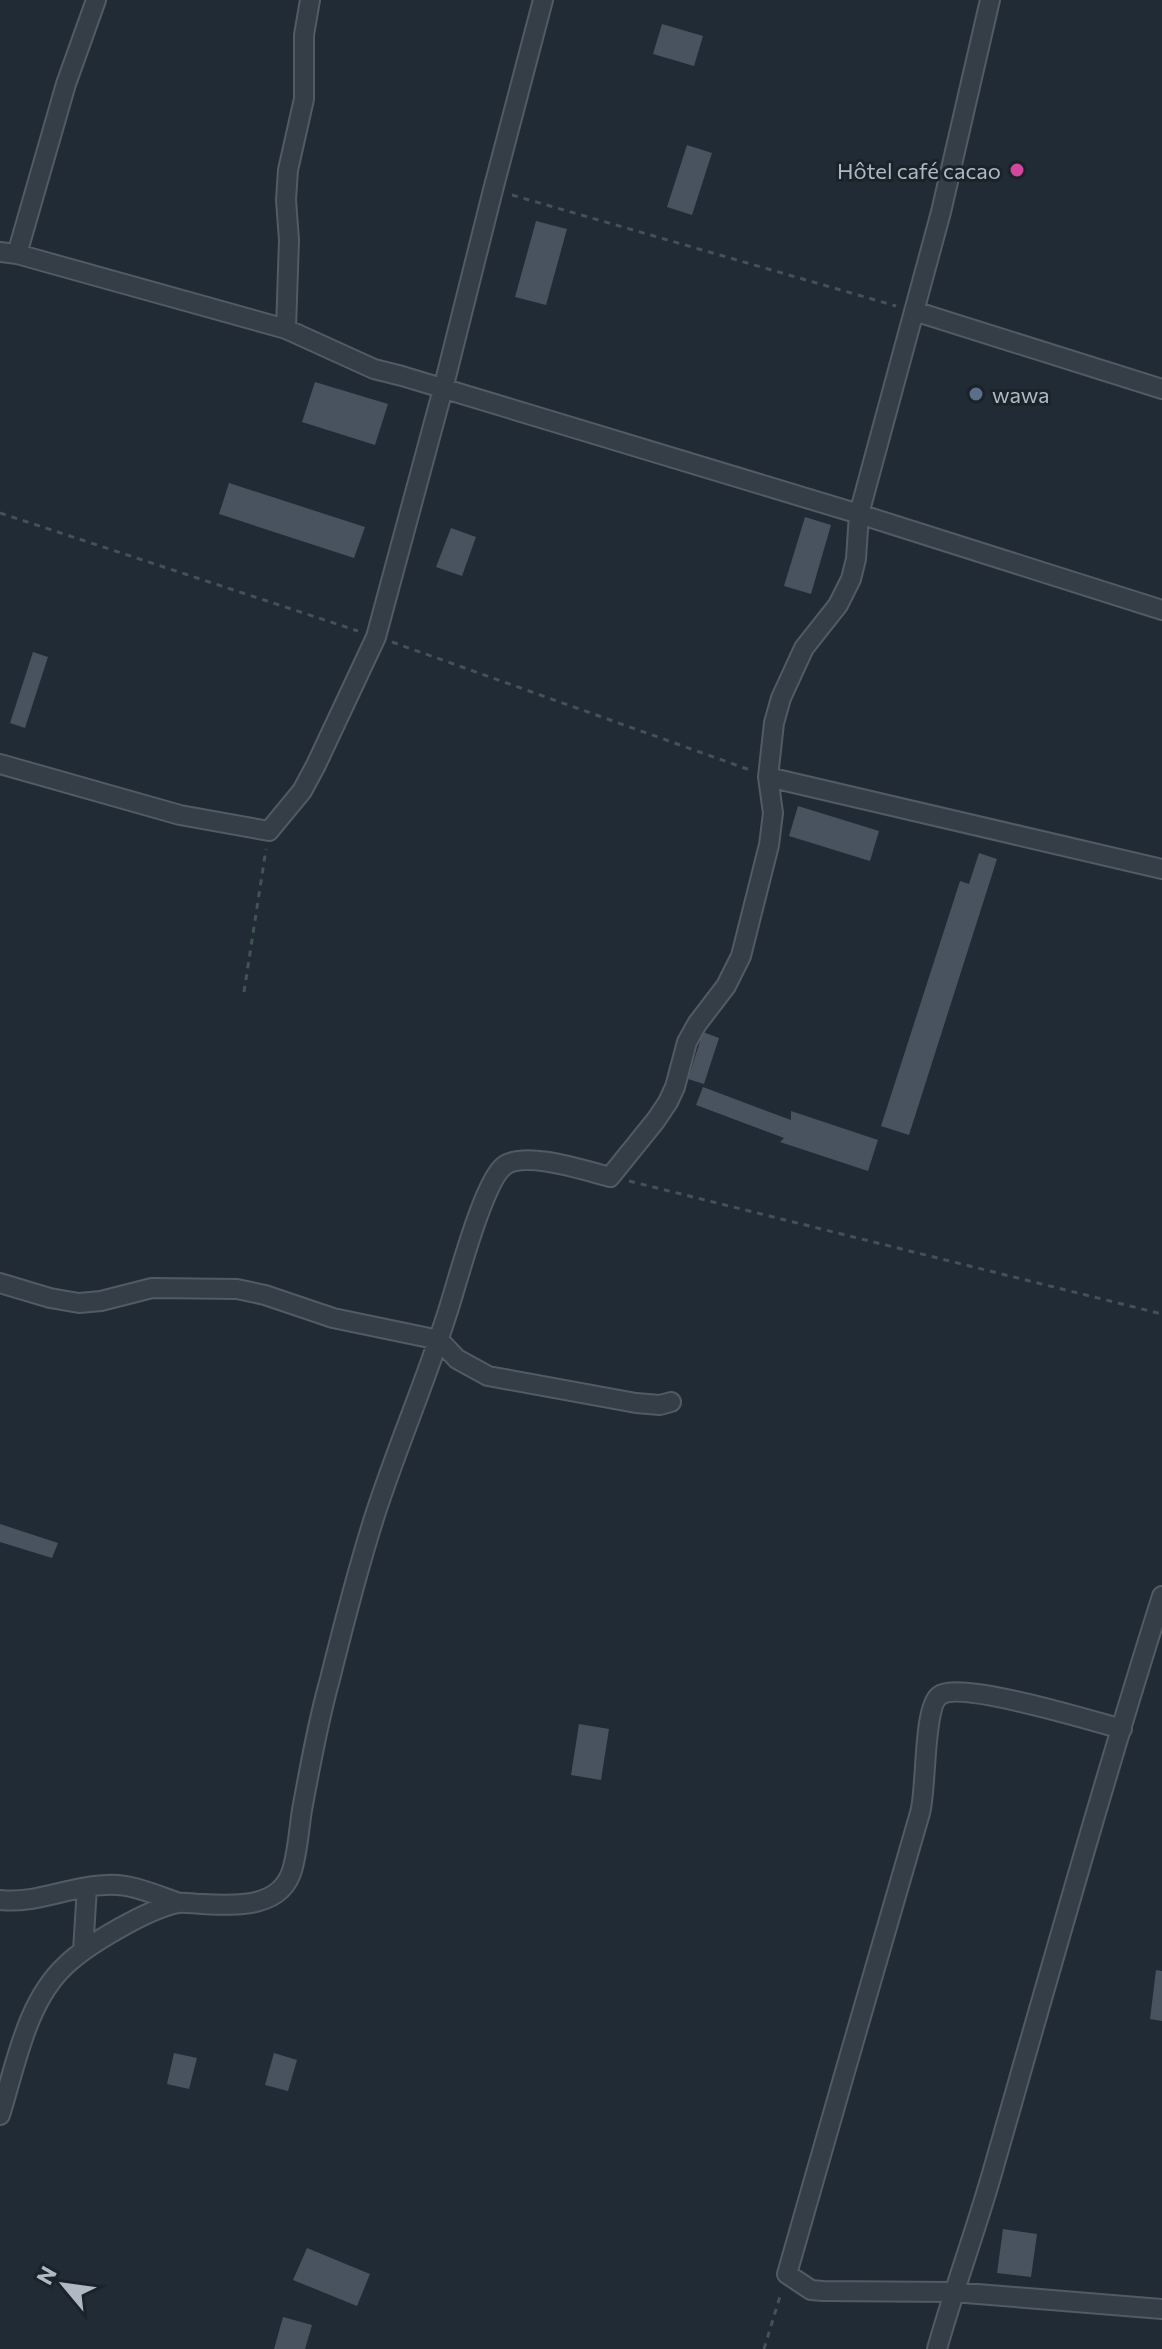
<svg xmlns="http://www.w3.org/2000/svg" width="1162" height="2349" font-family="Commissioner,sans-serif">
<rect width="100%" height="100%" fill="#212b35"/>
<path fill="#48535f" d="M662,24l41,12 -9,30 -41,-12z
M687,145l25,8 -20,62 -25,-8z
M536,221l31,8 -21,76 -31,-8z
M315,382l73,22 -13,41 -73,-23z
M229,483l136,44 -11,31 -135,-44z
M805,517l26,8 -20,69 -27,-8z
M451,528l25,9 -14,39 -26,-9z
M33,652l15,5 -23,71 -15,-5z
M798,806l81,25 -9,30 -81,-25z
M979,853l18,6 -88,276 -28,-9 79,-245 9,3z
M703,1032l16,6 -15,46 -16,-5z
M703,1087l88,33v-9l87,29 -10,31 -88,-29 4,-4 -88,-33z
M0,1524l58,19 -6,15 -52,-16z
M579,1724l30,5 -8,51 -30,-5z
M1156,1970l6,1v50l-12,-2z
M174,2053l23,5 -8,31 -22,-5z
M274,2053l23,7 -9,31 -23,-6z
M1003,2229l34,5 -6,43 -34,-4z
M307,2248l63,26 -13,32 -64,-26z
M283,2317l29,8 -7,24h-31z"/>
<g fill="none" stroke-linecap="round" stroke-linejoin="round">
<g stroke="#525b64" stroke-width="22">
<path id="minor" d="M0,252l17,2 269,75 88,40 28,7 457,138 303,96
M17,254l49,-170 30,-84
M914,311l248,78
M286,329l3,-89 -3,-40 2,-30 16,-71v-64l6,-35
M0,764l180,51 89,16 33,-40 14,-26 60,-128 67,-248 50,-199 50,-190
M768,777l394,92
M0,1283l50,15 29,5 22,-2 51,-13 85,1 28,6 68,23 106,22 18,19 31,17 148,27 24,2 11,-3
M1122,1729c-30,-8 -162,-49 -183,-33 -16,13 -12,92 -19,117 -45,154 -89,307 -133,461l24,16 12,1 130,1 209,17
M0,1900c37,4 70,-14 106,-15 25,-2 50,10 73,18
M83,1951l4,-64
M0,2115c16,-50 26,-113 66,-150 22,-21 82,-56 112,-62 8,-1 17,1 25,1 35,2 80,4 90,-37 5,-19 6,-38 9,-57 8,-44 16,-88 28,-131 14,-56 28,-112 46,-167 22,-67 50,-132 71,-198 10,-30 36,-132 57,-148 21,-16 82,5 106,11l46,-57 12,-18 7,-15 12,-45 10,-18 29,-38 15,-30 28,-111 4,-32 -5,-36 6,-54 7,-25 23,-50 34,-43 13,-26 5,-20 3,-45 82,-302 49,-212
M937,2349c17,-60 39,-119 56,-179 55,-192 109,-384 169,-574"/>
</g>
<path stroke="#415354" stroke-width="3" stroke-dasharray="6 6" stroke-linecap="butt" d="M512,195l384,111
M0,513l358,118
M392,642l358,128
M244,992l22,-143
M629,1181l533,133
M764,2349l17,-56"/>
<use href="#minor" stroke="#353d46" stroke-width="18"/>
</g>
<circle fill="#d1479c" stroke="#1a222a" stroke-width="3" cx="1017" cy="170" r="8"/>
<circle fill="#5c6f8a" stroke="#1a222a" stroke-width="3" cx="976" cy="394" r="8"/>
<g text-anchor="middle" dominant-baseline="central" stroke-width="6" stroke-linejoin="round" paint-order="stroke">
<g font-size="22" fill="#afb8c3" stroke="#1a222a" text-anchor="end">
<text x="1001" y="170">Hôtel café cacao</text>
<text x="992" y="394" text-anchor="start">wawa</text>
</g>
</g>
<g transform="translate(64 2285) rotate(299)" stroke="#1a222a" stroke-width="6" paint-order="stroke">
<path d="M0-6L14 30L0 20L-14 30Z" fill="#afb8c3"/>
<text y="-12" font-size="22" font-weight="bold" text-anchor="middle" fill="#afb8c3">N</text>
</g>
</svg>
